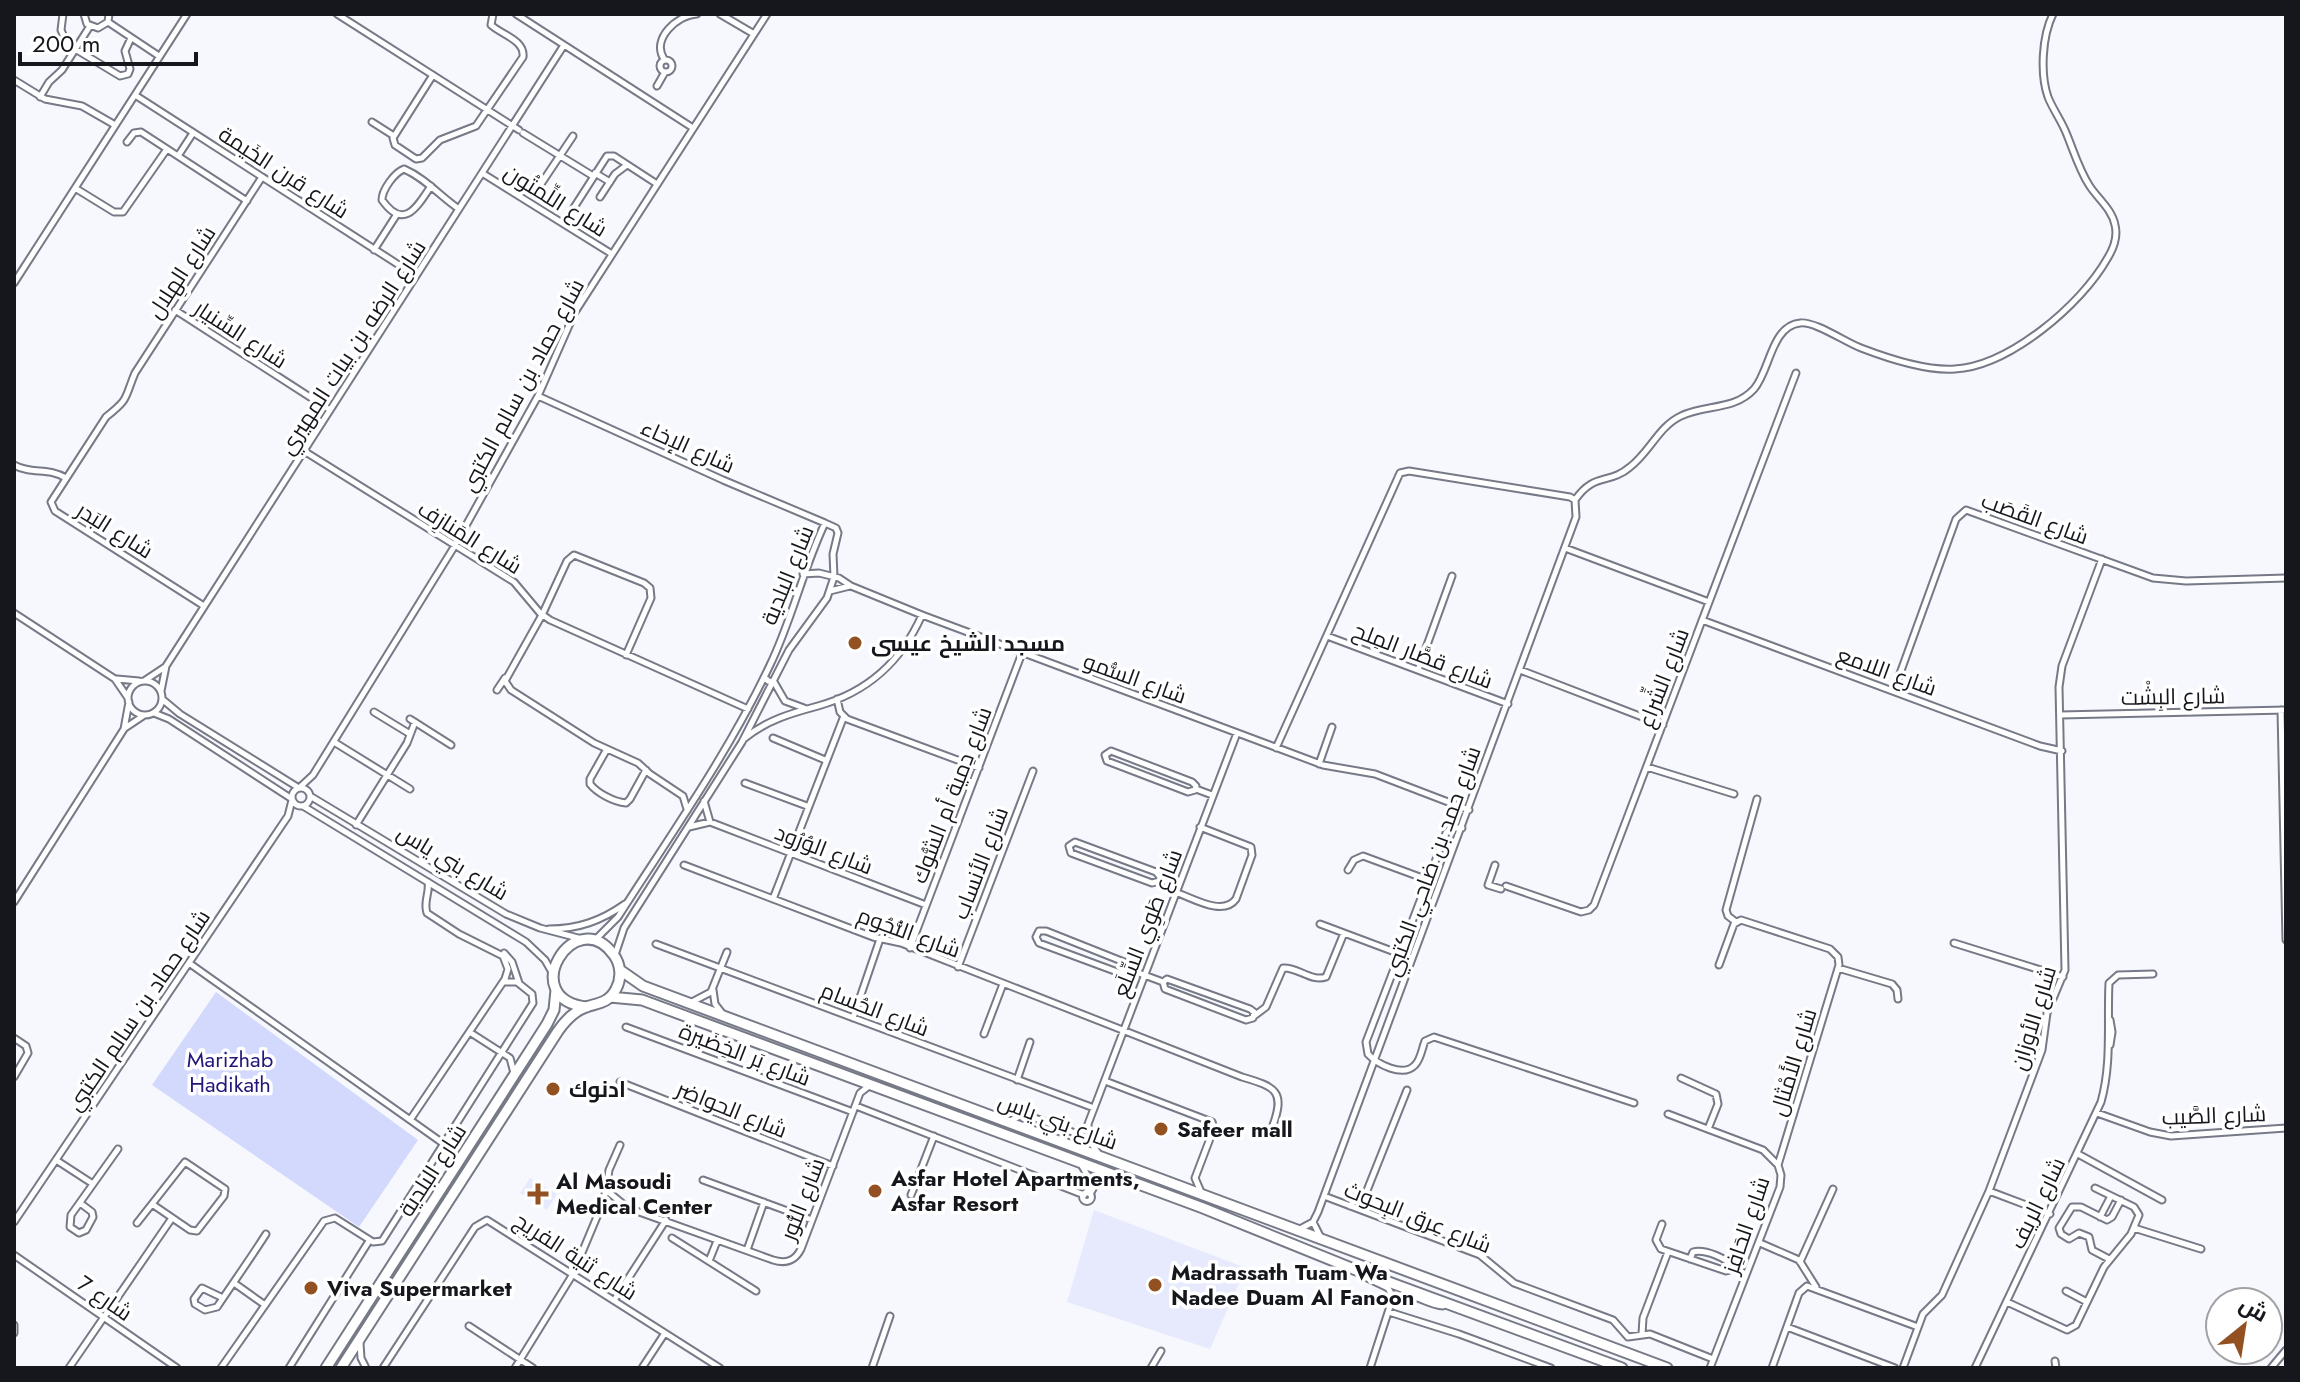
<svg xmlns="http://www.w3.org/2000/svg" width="2300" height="1382" font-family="Jost,Cairo,sans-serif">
<rect width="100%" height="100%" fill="#f6f8fe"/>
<path fill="#e7eafd" d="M530,1178l27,16 -10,16 -27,-17z
M1094,1210l152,58 -36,81 -143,-47z"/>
<path fill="#d2d9fd" d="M216,992l202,148 -59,87 -207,-142z"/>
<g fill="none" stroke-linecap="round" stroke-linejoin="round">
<g stroke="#767986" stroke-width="9">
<path id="minor" d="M63,14l-2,16 6,14 53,32 8,-2 2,-5 -5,-18 6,-13
M84,14l3,10 11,4 10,-6 1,-8
M337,14l182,116
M516,14l177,114
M720,14l34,20
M108,22l51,34
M664,59c-13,-20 13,-44 33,-45
M660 66a6 6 0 1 1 12 0a6 6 0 1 1-12 0Z
M433,75l-40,63 2,7 21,14 6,-1 18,-18 36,-14 47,-69c2,-17 -21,-22 -32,-32l2,-11
M14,80l31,19 37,7 33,19
M657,86l8,-14
M135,95l281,181
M40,97l9,-15 13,-12 28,-44
M372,122l22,14
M523,133l70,43
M127,142l7,-9 7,-1 106,69
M178,156l15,-23
M482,173l130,81
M595,173l15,9
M431,186c-14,21 -27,45 -49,14 0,-10 12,-27 22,-31 21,9 36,27 55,40
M539,187l34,-51
M75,188l39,24h9l44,-63
M600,197l15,-23 12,-9
M573,209l34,-53h7l43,28
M374,250l23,-36
M14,283l173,-269
M175,310l155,100
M538,396l185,84 102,43 11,5 2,5 -5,21 1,23 -7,21 -38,52 -47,92 -118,186 -9,27
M304,451l210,131 26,31 10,7 198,89
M14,465c18,10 34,2 52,13
M1575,500c19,-28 34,-15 55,-33 19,-14 29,-41 51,-51 24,-12 53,-5 73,-27 16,-18 17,-63 46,-66 15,-2 45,19 61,25 26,10 66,23 94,21 54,-3 126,-64 152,-110 7,-11 11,-22 8,-34 -3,-16 -18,-27 -26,-40 -10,-16 -15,-33 -22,-50 -5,-14 -14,-25 -19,-38 -8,-23 -6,-61 5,-83
M1565,548l144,54
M803,574l16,-1 20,5 12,8 71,29 401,150 52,9 94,36
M830,591l20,-5
M204,606l-149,-95 -4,-9 55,-85c24,-19 18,-18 29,-44l127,-196
M14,613l101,66 13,19
M1702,620l338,126 22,5
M1327,636l181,68
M626,655l25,-57 -1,-10 -6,-5 -70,-28 -7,6 -25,54 -37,66 6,9 83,53 44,20 12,11 33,22 4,13
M1418,670l34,-94
M1520,670l143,55
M765,677l3,4 6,1 11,19 19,7
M117,679l22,2
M128 698a17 17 0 1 1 34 0a17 17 0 1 1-34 0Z
M144,681l21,-14
M497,690l8,-12
M1894,690l62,-171 10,-9 187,68 33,3 100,-3
M161,691l5,-25 398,-621
M162,699l18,15 119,74
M837,699l3,13 7,7 132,49
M2281,710l5,230
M374,712l36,22
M154,713l15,6 123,80
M2060,715l226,-5
M410,719l41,26
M125,728l18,-12
M745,738c22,-18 47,-25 73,-32 50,-14 83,-44 104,-91
M773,738l52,22
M334,742l76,47
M1276,748l124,-275 9,-2 161,26 5,3 1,17 -258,695 -5,10 -13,7
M607,749l-17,30v5c7,9 24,18 36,19l4,-4 16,-29
M1111,751l81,31 4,4 -1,4 -7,2 -81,-31 -2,-6z
M1319,764l13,-37
M1647,767l87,27
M745,783l62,23
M292 797a9 9 0 1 1 18 0a9 9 0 1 1-18 0Z
M299,788l14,-13 141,-228 84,-151 37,-84 192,-298
M1196,789l16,6
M310,796l196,118 34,14 42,11
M704,801l6,21
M303,806l223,136 19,18 8,14
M356,825l51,-82 8,-21
M689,827l21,-5 216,83
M1462,828h-11l-5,5 -80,209 2,12c9,10 35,24 47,11 6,-6 7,-17 10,-24l9,-4 200,66
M1075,842l81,30 4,5v4l-8,2 -81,-30 -2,-7z
M684,865l189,72 28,6 341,134c34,10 44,14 30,51
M1495,865l-7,20 13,4
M1348,870l6,-10 9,-4 65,24
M1160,879l18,7
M1506,886l75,26 8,-2 5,-5 202,-532
M1175,892c18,6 48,25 61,7l16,-44 -1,-8 -51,-20
M773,899l71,-183
M14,902l110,-173 5,-27
M1736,922l-8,-6 -2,-6 31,-111
M1320,924l80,30
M549,929c29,0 52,-8 76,-25
M1039,931h7l78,31 3,3v6l-7,2 -81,-30 -3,-6z
M596,939l22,-22c53,-83 110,-163 152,-252 22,-45 33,-96 55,-142
M1954,943l109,34
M656,944l438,164
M910,948l112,-295
M504,953l8,9 7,21
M189,963l255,181
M1719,965l15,-41 7,-4 89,29 8,8 1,8 -61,200
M958,967l75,-196
M1838,968l54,16 5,6 1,9
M1128,969l35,13
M1167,979l83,30 4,3 -1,6 -7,2 -81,-31 -2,-7z
M713,990l2,14 7,9
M690,1003l21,-11 16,-40
M1254,1016l12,-9 17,-39c15,-1 28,14 43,9l18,-44
M853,1018l27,-79
M626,1027l227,85
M471,1033l39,25 4,15
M984,1034l19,-50
M14,1038l12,8 2,7 -14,24
M2110,1045l2,-13 -2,-12
M1681,1078l35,16 2,10 -10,25
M1017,1080l13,-38
M1105,1081l107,41 2,6 -19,50 6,14
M620,1082l213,84
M856,1106l228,89
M2097,1113l53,19 21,4 115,-8
M1668,1114l95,36 15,15 3,10 -1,12 -70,181
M410,1120l95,-141 3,-10 -5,-13 -44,-22 -32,-21c-4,-11 3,-20 1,-31
M1010,1121l14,-7 51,19 6,-1 7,-7
M1098,1153l-9,-13 -1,-16 149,-391
M2078,1154l84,46
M56,1160l37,24
M1082,1166l7,12 -2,15
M703,1180l109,40
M606,1190l22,18 145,52c13,4 22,1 28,-11l59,-156 9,-7
M1989,1191l61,23
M1082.5 1197a4.5 4.5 0 1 1 9 0a4.5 4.5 0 1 1-9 0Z
M1090,1194l8,-14 9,-6
M911,1195l23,-59
M1324,1196l156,59 34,28 99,37 15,17 22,-3 63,25
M80,1203l12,9 1,5 -7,13 -7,3 -9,-6 1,-12 47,-66
M1350,1206l6,-7 8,-1
M1364,1211v-13l43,-108
M2100,1217l11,-21
M14,1222l274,-406 4,-16
M1313,1222l8,16
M137,1223l48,-61 40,27 -1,7 -27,35 -7,-1 -38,-26
M1662,1224l-6,16 5,9 65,22 8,-2 12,5
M2134,1228l67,21
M672,1238l84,53
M1760,1243l39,17 17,27
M747,1250l17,-48
M14,1255l163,113
M1690,1259l3,-7c11,-3 36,6 41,17
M2109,1259l-17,-9 -3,-13 -10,-4 -10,6 -8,-5 -2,-6 13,-21h9l26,13 5,-3 9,-17
M709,1261l8,-20
M1800,1262l33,-73
M1365,1277l23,11 5,9 -23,71
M234,1283l31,22
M2066,1291l21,11
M223,1298l-21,-10 -8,11 1,5 10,6 12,-3c16,-24 33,-48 49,-73
M615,1299l51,-79
M1393,1302c17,-15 31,3 50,4
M2007,1302l60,28 9,-5 28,-58 27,-33 8,-19 -5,-8 -39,-19
M1389,1312l70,22 92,34
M14,1325v8
M469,1326l64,42
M1787,1327l108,41
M1642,1334l1,-16 25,-66
M360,1343l1,15 5,10
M2055,1361l1,7
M69,1368l103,-150
M221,1368l103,-147 11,-3 38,24 9,-1 151,-238 -1,-9 -15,-12h-14
M289,1368l80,-127
M383,1368l92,-141 12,-7 233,148
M515,1368l58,-94 31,-74 5,-30 11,-25
M642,1368l23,-35
M872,1368l18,-52
M1151,1368l10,-17
M1772,1368l27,-75 8,-7 111,41
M1903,1368l20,-54 19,-19 47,-104 53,-141 5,-37 18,-43 -6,-283 3,-21 40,-107
M1975,1368l126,-266c11,-39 6,-79 8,-119l9,-8 35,-1
M2271,1368l15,-18"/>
</g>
<g stroke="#767986" stroke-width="13">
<path id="primary" d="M620,970l23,16 1024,382
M610,997l32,3 561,208 153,62 266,98
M326,1368l221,-344 7,-14 2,-20
M341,1368l217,-337c7,-10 16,-20 28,-24 12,-4 23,-4 30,-18 6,-11 5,-25 -3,-35 -38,-51 -98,45 -26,53"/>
</g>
<use href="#minor" stroke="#fff" stroke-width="5"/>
<use href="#primary" stroke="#fff" stroke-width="9"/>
</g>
<g fill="#935020" stroke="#fff" stroke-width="3">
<circle cx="855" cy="643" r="8"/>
<circle cx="553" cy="1089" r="8"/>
<circle cx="1161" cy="1129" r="8"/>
<circle cx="875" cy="1191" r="8"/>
<path d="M534 1182h8v8h8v8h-8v8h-8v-8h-8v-8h8z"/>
<circle cx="1155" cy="1285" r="8"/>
<circle cx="311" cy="1288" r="8"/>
</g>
<g text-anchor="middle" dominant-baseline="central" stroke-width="7" stroke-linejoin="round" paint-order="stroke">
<g font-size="22" fill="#16171c" stroke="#fff">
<text transform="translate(284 172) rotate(33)">شارع قرن الخَيمة</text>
<text transform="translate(556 200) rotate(32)">شارع اللِّمتُون</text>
<text transform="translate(181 272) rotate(-57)">شارع الهِلال</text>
<text transform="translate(241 334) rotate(33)">شارع السِّنيار</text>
<text transform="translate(352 347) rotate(-57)">شارع الرضه بن بيات المهيري</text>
<text transform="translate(522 385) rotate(-62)">شارع حماد بن سالم الكتبي</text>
<text transform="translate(688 446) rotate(24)">شارع الإخاء</text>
<text transform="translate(2035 518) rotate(20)">شارع القَصَب</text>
<text transform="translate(115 530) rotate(32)">شارع البَدر</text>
<text transform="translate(470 537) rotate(32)">شارع المَنازِف</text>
<text transform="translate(787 575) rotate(-68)">شارع البلدية</text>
<text transform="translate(1423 655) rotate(21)">شارع قصَّار المِلح</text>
<text transform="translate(1887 671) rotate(20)">شارع اللامع</text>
<text transform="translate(1135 678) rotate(20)">شارع السُّمو</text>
<text transform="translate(1663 678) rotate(-69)">شارع الشِّراع</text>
<text transform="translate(2173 696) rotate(-1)">شارع البِشْت</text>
<text transform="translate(951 795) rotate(-69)">شارع دِمية أم الشُّوك</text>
<text transform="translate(824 849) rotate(21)">شارع الوُرُود</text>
<text transform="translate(1432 861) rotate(-70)">شارع حمد بن ضاحي الكتبي</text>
<text transform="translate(453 862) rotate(31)">شارع بني ياس</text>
<text transform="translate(980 863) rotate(-69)">شارع الأنساب</text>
<text transform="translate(1147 923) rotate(-69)">شارع طَوِي السِّلَع</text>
<text transform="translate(909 932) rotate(20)">شارع النُّجُوم</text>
<text transform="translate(875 1009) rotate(21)">شارع الحُسام</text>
<text transform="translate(138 1010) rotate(-56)">شارع حماد بن سالم الكتبي</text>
<text transform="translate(2033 1018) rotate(-73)">شارع الأوزان</text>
<text transform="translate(745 1054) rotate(21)">شارع بَر الخِضَيرة</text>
<text transform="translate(1793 1062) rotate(-73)">شارع الأَمْثال</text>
<text transform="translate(732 1109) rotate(22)">شارع الحواضِر</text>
<text transform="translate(2214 1115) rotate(-2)">شارع الصَّيب</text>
<text transform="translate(1058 1121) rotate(20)">شارع بني ياس</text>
<text transform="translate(432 1170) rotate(-57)">شارع البلدية</text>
<text transform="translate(802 1199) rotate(-69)">شارع النُّور</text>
<text transform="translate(2037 1203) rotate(-64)">شارع الريف</text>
<text transform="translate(1418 1217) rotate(22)">شارع عِرق البِحوث</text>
<text transform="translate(1746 1225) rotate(-71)">شارع الحَافِز</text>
<text transform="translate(576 1256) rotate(33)">شارع ثنية الفريج</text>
<text transform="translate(105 1298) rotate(35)">شارع 7</text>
</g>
<g font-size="22" font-weight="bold" fill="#16171c" stroke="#fff" text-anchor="start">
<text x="871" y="643">مسجد الشيخ عيسى</text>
<text x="569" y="1089">ادنوك</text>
<text x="1177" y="1129">Safeer mall</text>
<text x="891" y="1178">Asfar Hotel Apartments,<tspan x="891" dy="25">Asfar Resort</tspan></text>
<text x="556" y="1181">Al Masoudi<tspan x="556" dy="25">Medical Center</tspan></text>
<text x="1171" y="1272">Madrassath Tuam Wa<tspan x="1171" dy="25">Nadee Duam Al Fanoon</tspan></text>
<text x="327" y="1288">Viva Supermarket</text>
</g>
<g font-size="22" fill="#231679" stroke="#fff">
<text x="230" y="1059">Marizhab<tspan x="230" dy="25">Hadikath</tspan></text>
</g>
</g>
<rect width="2300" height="1382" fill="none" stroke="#16171c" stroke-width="32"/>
<g transform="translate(2244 1326) rotate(30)"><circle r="38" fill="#ffffff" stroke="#a2a2a4" stroke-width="2"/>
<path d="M0-6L14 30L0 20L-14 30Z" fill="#935020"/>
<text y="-12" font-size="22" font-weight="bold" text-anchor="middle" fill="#16171c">ش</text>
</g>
<path d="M20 52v12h176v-12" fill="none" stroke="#16171c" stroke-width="4"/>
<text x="32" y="52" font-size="24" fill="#16171c" stroke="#ffffff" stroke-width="6" paint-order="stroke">200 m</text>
</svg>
